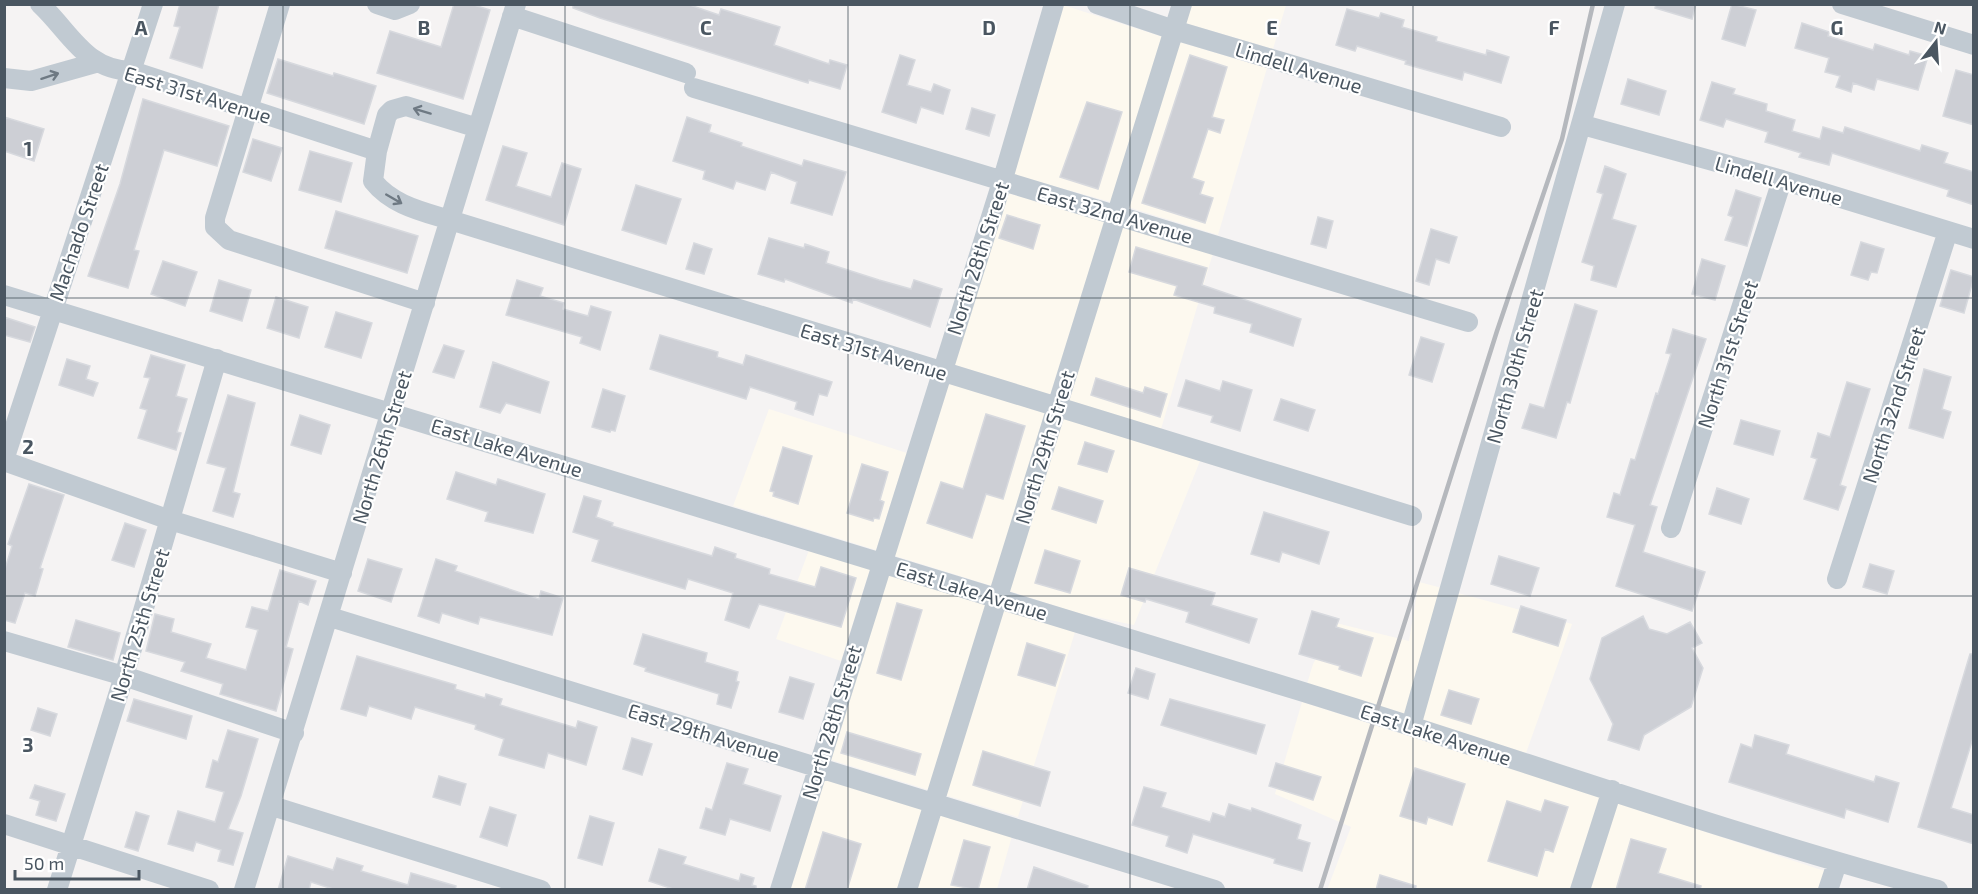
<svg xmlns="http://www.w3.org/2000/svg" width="1978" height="894" font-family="'Exo 2',sans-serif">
<rect width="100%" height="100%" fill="#f5f3f3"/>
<path fill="#fdf9ef" d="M1063,5l100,32 -52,165 -98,-27z
M1191,5h95l-13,44 -88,-26z
M1179,42l88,26 -49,167 -90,-28z
M1007,193l99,27 -55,175 -99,-31z
M1122,225l91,28 -52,176 -94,-29z
M947,383l98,30 -53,173 -100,-31z
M769,409l138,44 -31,97 -143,-44z
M1062,418l138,43 -66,164 -53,-11 -72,-23z
M809,550l61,19 -29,92 -65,-22z
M887,574l100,31 -58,185 -101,-31z
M1419,582l23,6 -37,126 -98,-30 6,-20 23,-41 73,18z
M1458,593l114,31 -46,129 -104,-33z
M1003,610l72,22 -57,185 -73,-22z
M1302,702l299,95 -30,92 -244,1 24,-63 -76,-33z
M822,778l101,30 -25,81 -109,1z
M1617,803l208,68 -6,18 -230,1z
M940,813l72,23 -15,53 -81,1z"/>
<path fill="#cdcfd5" stroke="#d7d9de" stroke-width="1.5" d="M180,4h39l-17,64 -32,-10 10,-31 -6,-1z
M454,4h17l19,6 -27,89 -86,-26 13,-42 51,16z
M573,4h114l32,11 2,-6 59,18 -6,18 55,19 1,-4 17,5 -7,24 -31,-9 -1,3 -208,-65 -27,-10z
M1656,4h40l-4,15 -37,-11z
M1732,4l24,6 -11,36 -23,-7z
M1347,9l32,9 2,-5 23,7 -2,7 35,10 -1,4 50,14 1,-5 22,7 -8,26 -37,-11 -2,8 -57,-16 1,-3 -49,-15 -2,5 -19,-6z
M1802,23l27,9 -1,4 45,14 2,-6 34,11 1,-4 18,5 -10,34 -41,-11 -3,11 -21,-7 -2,9 -15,-5 4,-11 -15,-4 4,-14 -34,-10z
M900,55l15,5 -8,25 24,7 3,-8 16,6 -7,24 -22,-7 -5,16 -34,-11z
M1190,55l37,12 -15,50 12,3 -4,13 -12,-4 -16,49 12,4 -4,12 13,4 -8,25 -63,-20z
M278,59l55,17 1,-3 42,13 -12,38 -97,-31z
M1956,70l18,5v50l-31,-9z
M1628,79l38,12 -7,24 -38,-11z
M1712,82l23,7 -2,5 34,10 -1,7 29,9 -3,11 28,8 3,-12 20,6 2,-6 75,24 2,-6 26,8 -4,10 30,9v33l-27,-9 2,-6 -117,-37 -3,12 -30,-8 2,-4 -36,-11 3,-10 -42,-13 -3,8 -23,-7z
M143,99l86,27 -12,40 -53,-16 -30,100 5,1 -11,37 -40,-12 32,-92z
M1087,102l35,10 -24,77 -38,-12z
M972,108l23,7 -6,21 -23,-7z
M4,117l40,12 -10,32 -30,-10z
M687,117l24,8 -2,7 33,11 -1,3 61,20 2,-6 42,12 -14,43 -41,-12 6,-21 -26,-10 -6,18 -29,-9 -3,8 -30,-10 2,-8 -32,-10z
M253,139l29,9 -11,33 -28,-9z
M503,146l24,7 -11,33 35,11 11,-34 19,6 -17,56 -78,-25z
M310,151l42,12 -11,39 -42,-12z
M1605,166l21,8 -14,45 24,7 -20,61 -25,-7 3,-14 -12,-4 21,-68 -6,-2z
M636,185l45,14 -15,45 -44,-14z
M1736,190l25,8 -14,48 -22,-6 8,-23 -5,-2z
M336,211l82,25 -11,37 -82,-25z
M1007,215l33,10 -7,24 -34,-11z
M1318,217l15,4 -7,27 -15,-4z
M1431,229l26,8 -8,26 -13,-4 -7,26 -13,-4z
M769,238l35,10 1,-4 24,8 -3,11 53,17 32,9 3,-9 28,9 -12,38 -77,-28 -1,4 -67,-24 -1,3 -26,-8z
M1861,242l23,7 -7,24 -6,-1 -3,8 -17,-5z
M694,243l18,6 -8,25 -18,-5z
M1136,247l71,21 -5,17 99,34 -8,27 -43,-14 2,-8 -38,-11 1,-6 -41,-12 3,-9 -48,-14z
M1702,259l23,7 -10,34 -23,-6z
M163,261l34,11 -12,34 -34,-12z
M1951,270l23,7 -10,36 -24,-7z
M219,280l32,10 -9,31 -32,-10z
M517,280l26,8 -3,8 24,7 -1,6 25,7 3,-10 20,6 -11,38 -20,-7 2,-6 -76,-22z
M276,297l32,10 -9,31 -32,-10z
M1575,304l22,7 -27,92 -3,-1 -11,36 -34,-10 8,-24 14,4z
M336,312l36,11 -11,35 -36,-11z
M4,317l31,10 -5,15 -26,-7z
M1673,329l33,10 -56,166 7,2 -14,45 62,20 -13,39 -76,-25 19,-61 -28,-8 7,-24 6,2 11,-36 4,1 21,-67 2,1 13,-40 -5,-1z
M660,335l58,17 -1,5 26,8 3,-10 86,27 -5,14 -8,-2 -6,21 -18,-6 2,-7 -47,-15 -4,12 -96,-30z
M1421,337l23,7 -12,38 -23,-7z
M444,345l20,6 -10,27 -21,-6z
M151,355l34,10 -9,31 11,3 -10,33 4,1 -5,17 -38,-12 9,-28 -7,-2 10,-30 -6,-1z
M67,359l23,7 -4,13 12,4 -5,13 -34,-11z
M493,362l56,20 -9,31 -34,-10 -6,10 -20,-6z
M1924,369l27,8 -9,32 9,3 -8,26 -34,-10z
M1096,378l47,15 2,-6 22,7 -7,23 -69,-22z
M1186,380l34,11 3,-10 29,9 -12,41 -29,-9 2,-6 -35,-10z
M1847,382l23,7 -30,96 6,2 -8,23 -34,-11 13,-40 -6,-2 7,-24 12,4z
M603,389l22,7 -10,35 -4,-1 -1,2 -18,-5z
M228,395l27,8 -22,89 7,2 -7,23 -20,-6 13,-43 -19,-5z
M1281,399l34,11 -7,21 -34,-11z
M986,414l39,12 -22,73 -17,-5 -14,44 -45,-15 14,-41 22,7z
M300,415l30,10 -9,29 -30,-9z
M1741,420l39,11 -7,24 -39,-11z
M1085,442l29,9 -7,21 -29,-8z
M783,447l29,9 -14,48 -25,-8 1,-4 -4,-1z
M862,464l26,8 -8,28 4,2 -5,17 -5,-1 -1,3 -26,-8z
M456,472l40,13 2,-6 47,15 -12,39 -48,-12 3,-9 -41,-13z
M29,484l35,11 -24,73 3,1 -8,27 -10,-3 -10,30 -11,-3v-48l8,-26 -4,-2z
M1059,487l44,14 -7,22 -44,-14z
M1717,488l32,11 -8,25 -32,-10z
M584,496l17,5 -5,16 17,6 -1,3 100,30 3,-9 21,7 -1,4 35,11 -1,5 46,13 6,-20 35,11 -15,49 -82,-23 -10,24 -24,-8 8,-27 -45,-14 -3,10 -93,-28 7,-21 -26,-8z
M1264,512l65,20 -10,32 -37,-12 -3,10 -28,-8z
M125,523l21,7 -12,37 -22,-7z
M1045,550l35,11 -10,32 -35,-10z
M1499,556l40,12 -9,28 -39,-12z
M368,559l34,10 -11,33 -33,-11z
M436,559l21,7 -2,5 84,28 2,-8 22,7 -11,37 -72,-18 -2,7 -36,-11 -3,10 -21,-7z
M1870,564l24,7 -7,23 -24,-7z
M1129,568l86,25 -4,12 46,14 -8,24 -63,-21 3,-10 -43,-13 -1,3 -24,-7z
M280,570l36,11 -8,24 -9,-4 -13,46 7,2 -17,62 -56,-17 3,-10 -42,-13 4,-9 -39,-11 9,-37 19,5 -3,13 40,12 -5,14 40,12 12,-40 -12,-3 6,-20 16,4z
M897,603l25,7 -21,70 -24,-7z
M1521,606l45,14 -8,26 -45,-14z
M1312,611l27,8 -3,8 37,11 -12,38 -22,-7 1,-3 -41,-12z
M1643,616l6,13 18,5 23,-12 12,21 -10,5 11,20 -12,39 -47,28 -5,15 -31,-10 5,-16 -23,-45 12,-41z
M76,620l44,13 -7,27 -45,-13z
M643,634l64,19 -2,9 33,10 -2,9 3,1 -8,26 -14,-4 2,-10 -74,-23 1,-3 -12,-4z
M1027,643l38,12 -10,31 -37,-11z
M1970,654h4v81l-23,73 23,7v29l-56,-17z
M357,656l99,29 -1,4 30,9 1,-4 16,5 -2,6 76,23 2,-7 19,6 -11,38 -38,-12 -4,15 -45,-13 5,-16 -29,-10 1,-4 -61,-18 -4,12 -42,-13 -3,10 -25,-7z
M1136,668l19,6 -7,25 -20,-6z
M790,677l24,7 -11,35 -24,-7z
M1449,690l30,9 -8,25 -30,-9z
M134,699l58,17 -6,23 -59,-18z
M1170,699l95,26 -9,29 -95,-29z
M38,708l19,6 -7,22 -19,-6z
M228,730l30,9 -17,57 -13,33 15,4 -10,32 -15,-4 3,-11 -25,-8 -3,9 -25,-7 10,-33 37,11 9,-30 -18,-5 7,-27 5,2z
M847,732l74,22 -6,21 -74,-22z
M1755,735l34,10 -3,9 88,28 2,-6 23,7 -11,39 -42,-13 -2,9 -115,-36 12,-38 11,4z
M632,738l20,6 -10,31 -19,-6z
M983,751l67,21 -10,34 -67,-21z
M727,763l21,6 -5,15 38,12 -11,35 -40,-12 -5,16 -25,-7 6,-20 6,2z
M1276,763l45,14 -8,23 -44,-14z
M1415,768l50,16 -13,41 -24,-8 -2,7 -26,-8z
M439,776l27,8 -6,21 -27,-8z
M35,785l30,9 -9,27 -20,-6 4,-14 -10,-3z
M1144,787l22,6 -5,14 49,15 3,-9 12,4 4,-13 22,7 1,-3 49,17 -4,14 13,4 -8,28 -28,-8 1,-4 -82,-25 -6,19 -21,-7 3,-10 -37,-11z
M1545,800l23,7 -15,45 -8,-3 -8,27 -49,-15 19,-60 34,11z
M490,807l26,8 -9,31 -27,-9z
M136,812l13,4 -11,35 -13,-4z
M590,816l24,7 -12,42 -24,-7z
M823,832l38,12 -14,46h-42z
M1631,839l35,10 -8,24 43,13 -1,4h-84z
M964,840l26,7 -12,43 -27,-5z
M659,849l27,8 -3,7 56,17 2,-7 13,4 -2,7 4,1v4h-80l-27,-9z
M288,856l45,14 4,-12 26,8 -2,5 47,14 3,-12 45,13 -1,4h-119l-25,-8 -2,8h-31z
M1034,867l54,19 -1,4h-60z
M1380,875l36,11 -1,4h-39z"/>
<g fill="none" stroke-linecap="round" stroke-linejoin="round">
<path stroke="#c1cad2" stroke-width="20" d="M40,4c31,29 45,66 92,67l245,80
M280,4l-65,214v9l14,13 196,63
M377,4l18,6 15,-6
M1097,4l77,26 327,97
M1842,4l132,41
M512,16l174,57
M4,78l27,3 64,-18
M694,88c258,78 516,154 774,234
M1583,125l199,55 192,59
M478,128l-72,-22 -14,4 -5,5 -10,36 -4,30c19,24 48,30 77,39l962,296
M4,295c432,131 863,262 1293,395 214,66 425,142 641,200
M4,460l149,-456
M4,461l166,59 172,53
M1671,528l111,-348
M1837,579l111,-348
M330,617l885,273
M4,641l120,35 170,57
M1411,726l204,-722
M272,806l269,84
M4,824l205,66
M57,890l67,-214 93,-317
M244,890l272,-886
M780,890l222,-708 52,-178
M907,890l275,-886
M1580,890l32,-100
M1828,890l9,-27"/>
<path stroke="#b5b8bd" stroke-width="4.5" d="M1320,890l177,-559 65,-192 31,-135"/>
</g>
<defs><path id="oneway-shaft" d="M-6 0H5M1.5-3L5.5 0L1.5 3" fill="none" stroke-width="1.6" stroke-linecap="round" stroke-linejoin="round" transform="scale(1.5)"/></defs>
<g stroke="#6e7983">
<use href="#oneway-shaft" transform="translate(50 76) rotate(-18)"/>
<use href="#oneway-shaft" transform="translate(422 111) rotate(-163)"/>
<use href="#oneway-shaft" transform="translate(394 199) rotate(30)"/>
</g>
<path fill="none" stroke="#4a5661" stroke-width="1.5" stroke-opacity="0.55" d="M283,4v886M565,4v886M848,4v886M1130,4v886M1413,4v886M1695,4v886M4,298h1970M4,596h1970"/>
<g text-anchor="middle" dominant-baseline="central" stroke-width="4.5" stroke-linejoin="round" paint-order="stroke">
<g font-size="20" fill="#4a5661" stroke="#fff">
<text transform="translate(1299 67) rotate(17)">Lindell Avenue</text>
<text transform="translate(198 94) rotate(17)">East 31st Avenue</text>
<text transform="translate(1779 180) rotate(16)">Lindell Avenue</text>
<text transform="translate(1115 214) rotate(16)">East 32nd Avenue</text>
<text transform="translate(78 232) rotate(-71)">Machado Street</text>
<text transform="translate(977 258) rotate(-72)">North 28th Street</text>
<text transform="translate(874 351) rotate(17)">East 31st Avenue</text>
<text transform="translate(1727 354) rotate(-72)">North 31st Street</text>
<text transform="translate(1514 366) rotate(-74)">North 30th Street</text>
<text transform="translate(1893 405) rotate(-72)">North 32nd Street</text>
<text transform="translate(381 447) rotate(-73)">North 26th Street</text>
<text transform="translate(507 447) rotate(17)">East Lake Avenue</text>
<text transform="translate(1044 447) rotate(-73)">North 29th Street</text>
<text transform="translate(972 590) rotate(17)">East Lake Avenue</text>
<text transform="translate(139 625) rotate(-73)">North 25th Street</text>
<text transform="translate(831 722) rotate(-73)">North 28th Street</text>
<text transform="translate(704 732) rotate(17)">East 29th Avenue</text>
<text transform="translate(1436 734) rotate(18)">East Lake Avenue</text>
</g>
</g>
<g font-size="20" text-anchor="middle" font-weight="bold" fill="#4a5661" stroke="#fff" stroke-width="4.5" stroke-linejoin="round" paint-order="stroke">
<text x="141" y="35">A</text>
<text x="424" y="35">B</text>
<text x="706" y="35">C</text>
<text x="989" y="35">D</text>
<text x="1272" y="35">E</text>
<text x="1554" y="35">F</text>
<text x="1837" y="35">G</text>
<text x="28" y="156">1</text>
<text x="28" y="454">2</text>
<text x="28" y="752">3</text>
</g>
<rect width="1978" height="894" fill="none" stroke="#4a5661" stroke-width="12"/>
<g transform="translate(1936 42) rotate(17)" stroke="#ffffff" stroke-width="4.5" paint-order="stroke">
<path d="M0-4.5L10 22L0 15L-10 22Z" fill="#4a5661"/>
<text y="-9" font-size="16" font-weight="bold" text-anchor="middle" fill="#4a5661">N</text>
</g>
<path d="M15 870v9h124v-9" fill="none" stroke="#4a5661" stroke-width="3"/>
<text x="24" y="870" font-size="18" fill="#4a5661" stroke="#ffffff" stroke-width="4.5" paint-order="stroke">50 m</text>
</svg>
